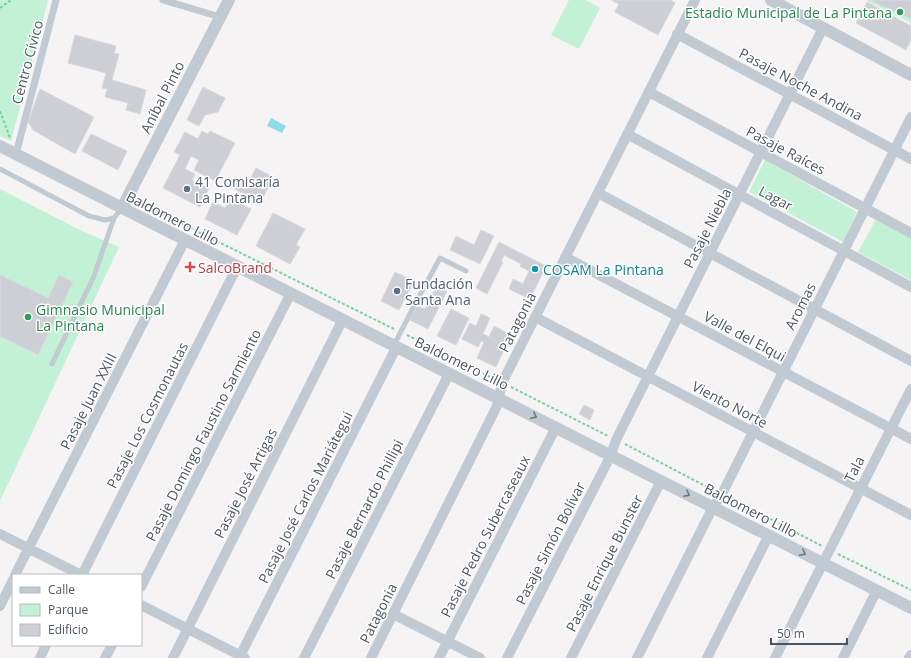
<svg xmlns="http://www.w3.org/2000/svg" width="911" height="658" font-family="'Open Sans',sans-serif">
<rect width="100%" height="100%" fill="#f5f3f3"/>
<path fill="#c3f1d5" d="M0,0h48l-37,141 -11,-5z
M569,0h17l14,8 -21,41 -28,-14z
M911,0v23l-44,-22v-1z
M765,160l92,52 -14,30 -94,-50z
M0,189l80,41 39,17 -119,254z
M876,219l35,19v42l-53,-28z"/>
<path fill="#90daee" d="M271,118l15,8 -4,7 -15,-7z"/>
<path fill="#cdcfd5" stroke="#d7d9de" d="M611,0h60l4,3 -17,32 -43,-23 4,-8z
M873,0h38v19l-39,-18z
M867,2l44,24v14l-5,10 -50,-27z
M75,35l41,11 -2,7 5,1 -7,26 34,10 -6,24 -14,-4 2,-7 -23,-6 2,-8 -5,-1 4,-15 -38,-10z
M203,87l22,11 -7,14 -13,3 -6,11 -12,-6z
M40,89l54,28 -19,37 -42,-24 -5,-8z
M202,131l6,3 2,-3 25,12 -20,38 -21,-11 5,-10 -8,-4 -6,13 10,5 -3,6 17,8 -9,19 -37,-19 17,-33 -6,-3 11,-20 13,7z
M91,134l36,17 -9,19 -36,-19z
M256,168l17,9 -12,25 -31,-15 5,-10 13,6z
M230,198l21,11 -14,26 -32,-16 8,-17 12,6z
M273,213l32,16 -9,16 4,2 -10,17 -34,-18z
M481,230l13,6 -14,28 -30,-14 6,-14 18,9z
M499,242l47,24 -16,33 -21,-10 4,-10 10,5 6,-13 -9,-5 1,-2 -17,-9 -3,6 2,1 -16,32 -11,-6z
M395,272l19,9 -15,29 -18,-9z
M0,275l48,23 11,-23 14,7 -35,73 -38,-19z
M437,285l10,6 -19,38 -18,-9 7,-14 8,3z
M451,309l18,9 -13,27 -19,-9z
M481,314l9,4 -7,16 6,3 5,-11 17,9 -15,32 -19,-9 7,-16 -3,-1 -3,6 -16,-8 8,-16 6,3z
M584,405l10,5 -4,10 -11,-6z"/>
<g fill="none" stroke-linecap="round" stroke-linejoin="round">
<path stroke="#7ad0a6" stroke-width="2" stroke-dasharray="3 2" stroke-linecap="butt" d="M0,8l11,-8
M0,111l10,27
M136,201l258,128
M407,335l87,44
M511,387l97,49
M625,444l88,46
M730,498l92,48
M838,554l73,36"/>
<path stroke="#c1cad2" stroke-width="5" d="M0,169l89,47 16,4 9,-2
M393,347l21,-41 26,-48 26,13
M52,364l42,-88 20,-58 7,-9"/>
<path stroke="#c1cad2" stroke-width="7" d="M163,0l57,17
M16,154l40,-154"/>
<path stroke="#c1cad2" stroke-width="10" d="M677,34l234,125
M649,92l262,141
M627,134l284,153
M598,193l313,168
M565,257l346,182
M535,317l376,198
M0,534l81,41
M15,575l170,-335
M82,575l155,-308
M141,587l149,-292
M141,605l104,53
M0,606l13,-26
M393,614l87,44
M40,658l6,-13
M105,658l7,-13
M173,658l169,-337
M239,658l157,-310
M304,658l145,-284
M371,658l126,-252 5,-23 193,-383
M439,658l117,-231
M507,658l104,-203 5,-15 207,-412
M571,658l90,-177
M637,658l76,-151 9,-13 189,-377
M707,658l62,-123
M775,658l136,-269
M843,658l34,-68
M909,658l2,-3"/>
<path stroke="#c1cad2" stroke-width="12" d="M771,0l140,75
M0,146c303,156 608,307 911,462
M122,208l107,-208"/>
</g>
<defs><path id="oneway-chevron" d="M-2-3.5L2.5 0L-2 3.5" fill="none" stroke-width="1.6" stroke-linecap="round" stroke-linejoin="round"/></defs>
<g stroke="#6e7983">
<use href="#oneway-chevron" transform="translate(534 416) rotate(27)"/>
<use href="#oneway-chevron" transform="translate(687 494) rotate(27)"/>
<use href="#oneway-chevron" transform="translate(803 553) rotate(27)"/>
</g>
<g fill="#2e9e5b" stroke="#fff" stroke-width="1.5">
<circle cx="900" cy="12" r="4"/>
<circle cx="28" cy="317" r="4"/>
</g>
<g fill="#5c6f8a" stroke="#fff" stroke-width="1.5">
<circle cx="187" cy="189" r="4"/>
<circle cx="397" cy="291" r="4"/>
</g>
<path fill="#e0444e" stroke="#fff" stroke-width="1.5" d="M188 261h4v4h4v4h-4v4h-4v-4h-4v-4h4z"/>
<circle fill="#0f9aa8" stroke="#fff" stroke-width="1.5" cx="535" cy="269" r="4"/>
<g text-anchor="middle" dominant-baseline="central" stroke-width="3" stroke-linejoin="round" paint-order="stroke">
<g font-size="14" fill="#27864d" stroke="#fff" text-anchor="end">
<text x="892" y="12">Estadio Municipal de La Pintana</text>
<text x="36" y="309" text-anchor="start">Gimnasio Municipal<tspan x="36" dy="16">La Pintana</tspan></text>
</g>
<g font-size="14" fill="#4a5661" stroke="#fff">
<text transform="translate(27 62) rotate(-75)">Centro Cívico</text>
<text transform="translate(801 84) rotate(28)">Pasaje Noche Andina</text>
<text transform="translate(162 97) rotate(-63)">Aníbal Pinto</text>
<text transform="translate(786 150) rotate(28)">Pasaje Raíces</text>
<text transform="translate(776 198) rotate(28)">Lagar</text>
<text transform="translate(173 218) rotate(27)">Baldomero Lillo</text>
<text transform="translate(707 228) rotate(-63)">Pasaje Niebla</text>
<text transform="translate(800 306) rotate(-63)">Aromas</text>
<text transform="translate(517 322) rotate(-63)">Patagonia</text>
<text transform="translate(745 336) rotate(28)">Valle del Elqui</text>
<text transform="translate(462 363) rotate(26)">Baldomero Lillo</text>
<text transform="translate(88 401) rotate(-63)">Pasaje Juan XXIII</text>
<text transform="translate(730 404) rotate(28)">Viento Norte</text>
<text transform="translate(147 415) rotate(-63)">Pasaje Los Cosmonautas</text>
<text transform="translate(203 435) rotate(-63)">Pasaje Domingo Faustino Sarmiento</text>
<text transform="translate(854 469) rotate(-63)">Tala</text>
<text transform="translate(245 483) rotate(-63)">Pasaje José Artigas</text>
<text transform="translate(305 497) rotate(-63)">Pasaje José Carlos Mariátegui</text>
<text transform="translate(364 509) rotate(-63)">Pasaje Bernardo Phillipi</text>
<text transform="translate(751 510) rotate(27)">Baldomero Lillo</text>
<text transform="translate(485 536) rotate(-63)">Pasaje Pedro Subercaseaux</text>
<text transform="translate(550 543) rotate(-63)">Pasaje Simón Bolívar</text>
<text transform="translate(604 563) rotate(-63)">Pasaje Enrique Bunster</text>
<text transform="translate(378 613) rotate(-63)">Patagonia</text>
</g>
<g font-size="14" fill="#4e5e75" stroke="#fff" text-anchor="start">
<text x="195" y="181">41 Comisaría<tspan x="195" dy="16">La Pintana</tspan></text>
<text x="405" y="283">Fundación<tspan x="405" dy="16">Santa Ana</tspan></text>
</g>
<g font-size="14" fill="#be3a42" stroke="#fff" text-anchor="start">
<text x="198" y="267">SalcoBrand</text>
</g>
<g font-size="14" fill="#0d838f" stroke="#fff" text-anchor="start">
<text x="543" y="269">COSAM La Pintana</text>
</g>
</g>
<rect x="12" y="574" width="130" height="72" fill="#ffffff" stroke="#b7bbc0"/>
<rect x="20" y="587" width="20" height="6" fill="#c1cad2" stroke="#b7bbc0"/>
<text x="48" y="594" font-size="12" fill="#4a5661">Calle</text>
<rect x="20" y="604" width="20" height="12" fill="#c3f1d5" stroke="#b7bbc0"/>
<text x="48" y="614" font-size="12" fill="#4a5661">Parque</text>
<rect x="20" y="624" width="20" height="12" fill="#cdcfd5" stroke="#b7bbc0"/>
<text x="48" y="634" font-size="12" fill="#4a5661">Edificio</text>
<path d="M771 638v6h76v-6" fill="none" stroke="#4a5661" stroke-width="2"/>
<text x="777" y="638" font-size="12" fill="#4a5661" stroke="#ffffff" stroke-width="3" paint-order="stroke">50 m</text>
</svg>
